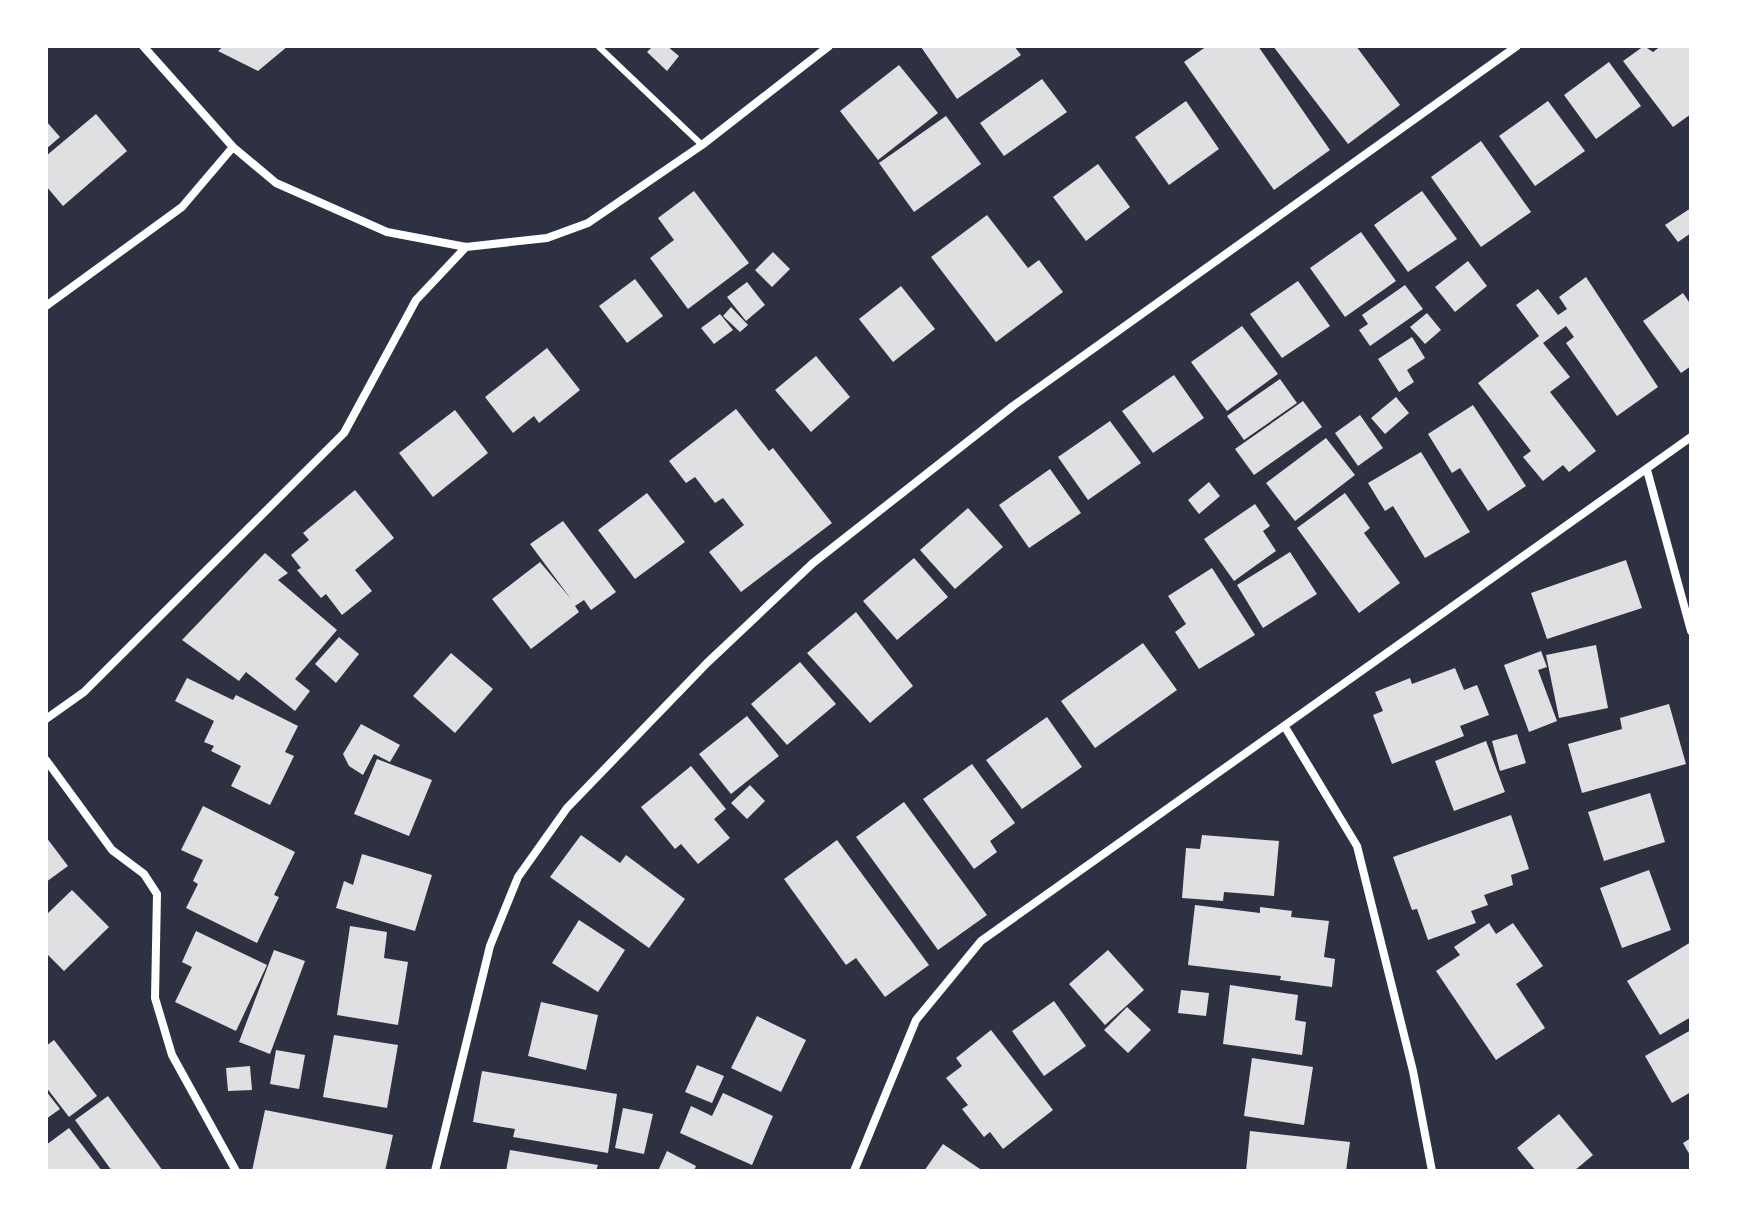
<svg xmlns="http://www.w3.org/2000/svg" width="1737" height="1217" font-family="'Nunito Sans',sans-serif">
<rect width="100%" height="100%" fill="#2d3142"/>
<path fill="#e0e0e3" d="M224,46h64l-30,25 -40,-20z
M653,46h14l12,10 -12,15 -20,-19z
M1014,46l7,9 -64,44 -36,-52z
M1207,46h51l72,104 -56,40 -90,-128z
M1273,46h83l44,59 -52,39z
M1644,46l9,6 8,-6 30,1v67l-18,13 -50,-66z
M1609,62l32,44 -45,33 -32,-44z
M899,65l39,48 -60,47 -38,-49z
M1042,79l25,33 -63,44 -24,-33z
M1186,101l33,48 -50,36 -34,-48z
M1548,101l37,50 -50,35 -36,-50z
M96,114l31,37 -64,55 -17,-20v-30z
M946,116l35,48 -67,48 -35,-49z
M46,121l14,16 -14,12z
M1481,141l50,71 -50,35 -50,-70z
M1098,164l32,43 -44,34 -33,-44z
M694,191l55,72 -61,46 -38,-51 24,-18 -16,-22z
M1422,191l35,48 -49,33 -34,-47z
M1691,208v25l-13,9 -13,-17z
M987,215l41,53 11,-8 24,32 -67,50 -65,-85z
M1361,232l35,49 -51,36 -35,-49z
M773,252l17,17 -18,18 -17,-17z
M1468,261l19,25 -32,26 -20,-25z
M1586,277l72,110 -41,29 -51,-73 8,-6 -8,-11 -23,17 27,34 -20,15 46,59 -27,21 -6,-7 -20,16 -20,-24 8,-6 -53,-68 61,-47 -23,-31 22,-16 20,26 9,-6 -8,-12z
M635,279l28,37 -36,27 -28,-37z
M1298,281l32,45 -48,32 -32,-44z
M747,282l18,23 -19,16 -19,-24z
M1405,285l18,24 -53,37 -11,-16 9,-6 -6,-9z
M901,286l34,43 -42,33 -34,-43z
M1683,293l8,12v61l-10,7 -38,-52z
M731,307l17,18 -8,7 -17,-16z
M1427,313l14,17 -16,14 -15,-17z
M720,314l13,16 -19,14 -13,-16z
M1242,326l36,48 -51,37 -36,-49z
M1412,337l13,21 -18,12 7,12 -15,10 -21,-33z
M547,348l33,42 -41,33 -5,-7 -21,17 -28,-36z
M816,356l34,41 -39,35 -36,-42z
M1174,375l30,43 -51,35 -31,-42z
M1280,379l17,24 -53,37 -17,-24z
M1396,397l13,16 -24,21 -14,-16z
M1303,401l19,26 -68,48 -19,-26z
M1473,405l53,81 -38,25 -28,-43 -8,5 -24,-39z
M736,409l33,42 4,-3 59,75 -91,69 -32,-40 35,-27 -21,-27 -8,5 -20,-26 -9,6 -17,-22z
M455,410l33,43 -55,44 -34,-44z
M1360,415l23,33 -25,18 -23,-33z
M1110,421l31,42 -53,37 -30,-43z
M1326,438l29,37 -60,46 -29,-38z
M1421,452l49,80 -45,26 -32,-52 -8,5 -17,-28z
M1050,469l31,44 -52,35 -30,-43z
M1209,482l11,14 -21,18 -11,-14z
M355,490l39,48 -39,32 17,21 -30,24 -16,-21 -5,4 -24,-28 4,-2 -10,-13 18,-15 -6,-7z
M647,493l38,49 -50,37 -37,-49z
M1345,493l25,35 -6,5 36,50 -41,30 -62,-85z
M1255,504l15,22 -7,5 13,20 -42,30 -30,-42z
M968,508l35,39 -48,42 -35,-39z
M563,521l53,71 -25,18 -7,-10 -9,6 4,6 -48,37 -39,-50 48,-37 31,37 -41,-55z
M1290,552l27,42 -54,34 -26,-43z
M265,553l23,20 -10,7 59,50 -42,49 15,12 -15,20 -49,-39 -7,9 -57,-41z
M914,558l34,39 -51,43 -34,-39z
M1626,560l16,48 -95,31 -16,-46z
M1212,568l43,67 -56,34 -24,-37 11,-8 -18,-28z
M856,612l57,74 -43,37 -63,-70z
M339,637l20,17 -23,29 -21,-19z
M1143,643l34,47 -82,58 -34,-47z
M1596,645l12,63 -49,10 -13,-63z
M1541,651l6,16 -9,3 19,51 -28,11 -25,-67z
M451,653l42,36 -38,44 -42,-37z
M800,662l36,42 -49,41 -36,-41z
M1455,668l9,22 13,-5 12,30 -29,11 4,10 -72,28 -19,-49 10,-4 -8,-19 35,-14 2,6z
M187,678l46,22 3,-5 62,31 -13,26 9,4 -24,49 -39,-19 10,-20 -30,-15 3,-5 -10,-4 10,-21 -39,-20z
M1669,704l17,60 -104,29 -14,-49 54,-15 -2,-11z
M747,716l32,40 -48,38 -32,-40z
M1047,717l35,50 -60,42 -36,-49z
M361,724l39,21 -10,17 -16,-8 -11,21 -14,-9 -6,-12z
M1517,734l9,29 -26,8 -8,-30z
M1486,741l19,51 -51,19 -19,-50z
M377,759l55,21 -23,56 -55,-22z
M972,764l43,59 -25,18 7,11 -23,17 -51,-70z
M691,766l35,43 -12,10 16,19 -32,26 -17,-20 -6,5 -34,-42z
M750,785l15,16 -18,18 -16,-16z
M1650,793l15,49 -61,19 -16,-49z
M904,802l83,113 -49,35 -82,-113z
M203,806l92,46 -21,43 5,2 -22,46 -71,-35 12,-24 -5,-3 10,-21 -22,-10z
M1511,815l18,54 -18,6 2,10 -29,10 4,10 -17,6 5,12 -48,17 -11,-31 -5,1 -19,-53z
M581,835l39,28 6,-8 59,44 -36,49 -99,-71z
M1202,835l77,6 -5,55 -50,-4 -1,9 -41,-3 4,-50 14,1z
M46,837l22,29 -22,16z
M837,840l92,125 -44,32 -29,-39 -10,7 -62,-86z
M362,854l70,21 -17,56 -79,-23 8,-27 9,4z
M1649,870l22,60 -49,18 -22,-60z
M72,890l37,37 -45,44 -18,-18v-38z
M1195,905l65,8v-6l32,4 -1,6 38,4 -5,36 11,2 -3,28 -52,-7 1,-4 -93,-11z
M579,920l46,30 -27,42 -46,-29z
M1489,923l7,11 17,-11 30,43 -27,18 29,44 -49,32 -60,-89 24,-16 -6,-8z
M350,926l37,6 -3,26 24,4 -10,63 -61,-10z
M196,931l71,34 -31,66 -61,-29 17,-35 -10,-5z
M1691,942v75l-31,18 -33,-54z
M274,950l31,11 -35,93 -31,-12z
M1108,950l36,40 -39,35 -36,-41z
M1230,985l68,10 -3,25 11,2 -4,33 -79,-11z
M1181,990l28,3 -3,23 -28,-3z
M1054,1001l32,45 -42,30 -32,-45z
M541,1002l57,13 -12,55 -58,-14z
M1127,1007l24,23 -23,23 -24,-23z
M757,1016l49,24 -25,52 -50,-24z
M991,1030l62,80 -50,39 -13,-17 -6,5 -22,-28 6,-4 -22,-27 16,-12 -6,-8z
M1691,1030v62l-19,11 -27,-47z
M334,1035l64,10 -11,63 -64,-11z
M54,1040l43,56 -28,21 -23,-30v-41z
M276,1050l29,5 -6,34 -29,-5z
M1252,1058l61,9 -9,58 -60,-9z
M697,1065l27,11 -12,27 -27,-11z
M250,1066l2,24 -24,1 -2,-23z
M482,1071l135,23 -9,59 -95,-16 2,-8 -42,-7z
M46,1091l14,18 -14,10z
M723,1093l50,23 -21,49 -72,-32 11,-27 21,10z
M108,1096l55,75h-51l-37,-51z
M623,1108l30,6 -9,40 -29,-6z
M265,1110l128,25 -8,36h-133z
M1559,1114l34,41 -19,16h-38l-19,-23z
M69,1128l33,43h-56v-26z
M1250,1131l100,11 -4,29h-100z
M1691,1138v19l-8,-14z
M943,1144l40,27h-59z
M510,1150l88,15 -2,6h-90z
M667,1151l29,15 -2,5h-36z"/>
<g fill="none" stroke-linecap="round" stroke-linejoin="round">
<path stroke="#fff" stroke-width="6" d="M598,46l104,99"/>
<path stroke="#fff" stroke-width="8" d="M143,46l90,101 43,36 111,49 79,15 81,-9 41,-15 114,-78 127,-99
M46,306l136,-99 51,-60
M1647,470l44,161
M46,719l38,-27 260,-259 72,-133 50,-53
M1285,727l72,119 56,225 19,100
M46,760l66,90 32,24 13,20 -2,104 17,57 64,116
M435,1171l55,-225 28,-69 49,-69 140,-145 106,-100 200,-157 504,-360
M854,1171l62,-151 65,-79 710,-504"/>
</g>
<rect width="1737" height="1217" fill="none" stroke="#ffffff" stroke-width="96"/>
</svg>
